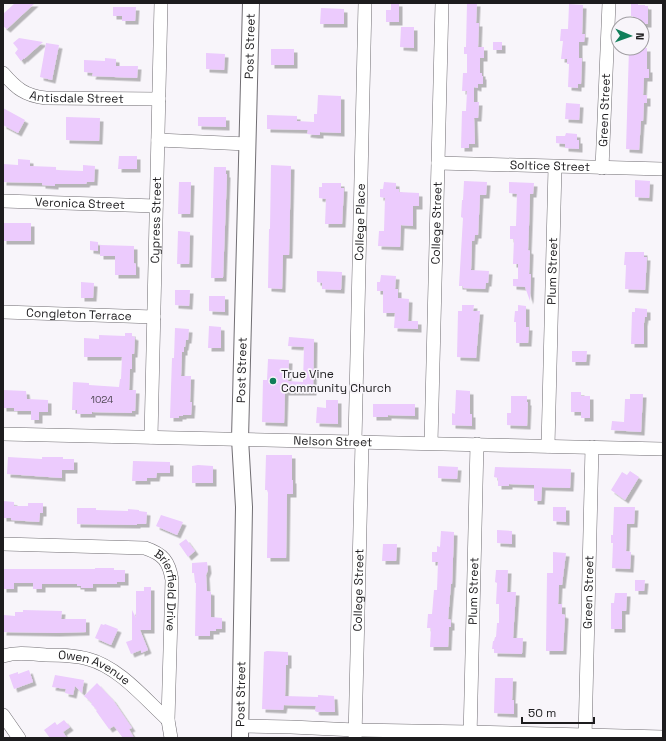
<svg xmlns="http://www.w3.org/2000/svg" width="666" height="741" font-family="'Space Grotesk',sans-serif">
<defs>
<filter id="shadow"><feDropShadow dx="3.5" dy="3.5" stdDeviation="0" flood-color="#0004"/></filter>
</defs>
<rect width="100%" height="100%" fill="#f8f5fa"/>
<path fill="#eccbfd" filter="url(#shadow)" d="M15,3h20l-28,26 -4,-3v-12z
M391,3h8v19h-13v-12h5z
M467,3h10l-1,20h3l-1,24h6v11h-4v15h2v3h1v8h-5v4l-4,-1v15h5l-1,16h-4l1,26h-6v4h-8l1,-37h4l1,-20h-5l1,-18h4v-19h-3v-7h2z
M631,3h7v2h7v1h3v18h-16l1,-8h-2z
M569,4l14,1 -1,29h3l-1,8h-5v16h3l-1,26h-3v4l-10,-1 1,-23h-2v-5h-6l2,-18h-3l1,-12h7z
M113,7h23l-1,14h-13v-5h-9z
M321,8l23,1v15h-24z
M401,27h13v21l-14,-1z
M19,38l24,4 -19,17v-1l-3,3 -6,-8 3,-4 -5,-6z
M493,42h9v8h-9z
M46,43l13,2 -7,35 -12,-3z
M629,48h18v21h2v9h-5l-1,17h4v8h-3l-1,18h-2l-2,29 -13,-1z
M271,49h23v16h-23z
M206,53l19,1 -1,16 -18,-1z
M105,58l11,1v7h22l-1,12 -45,-2 1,-3 -9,-1v-12l21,1z
M318,95l23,1v37l-21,-1v3h-5l-8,-1 1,-4 -41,-1v-14l30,1v5l17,1v-8h3z
M566,103l14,1 -1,16 -14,-1z
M3,108l22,12 -7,13 -15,-8z
M66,117l34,1 -1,23 -33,-1z
M198,117h28v10l-28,-1z
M566,133l11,1v6h2v9l-14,-1v-4l-9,-1v-7h9z
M119,156h18v13h-19z
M18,159l12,1v6l26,1v3l27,1v-6l12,1 -1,16h-7l-1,2h-31v2l-13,-1v-2l-39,-1v-18l15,1z
M271,165l20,1 -2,89h-6l-1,34 -14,-1 1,-59h1z
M214,167h12v7h1l-4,104h-12z
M635,180l15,1 -1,17 -14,-1z
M464,181l23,1 -1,13h-6l-2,40h-3l-1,6h-2l-1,29 18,1 -1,12h-2l-1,6 -22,-1v-2h-4l4,-68 -2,-1 1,-17h1z
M179,182h12l-1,32h-12z
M384,182l12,1v6h3v3l20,1v13h-6v20l-12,-1 -1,22 -22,-1 1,-15h5l1,-33 -5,-1v-8h3z
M509,182l25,1 -1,11h-3l-1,32 -1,24 2,1 -1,23h2l-1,27 -5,-14 -12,-1v-7h5v-15h-5l1,-25h-4v-13h6l1,-32 -8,-1z
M322,183h19v5h3l-2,36h-17l1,-25 -7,-1v-11h3z
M3,223h28v18h-28z
M178,231l12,1 -1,32h-12z
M90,241l8,1v9l-8,-1z
M100,245l34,1v17l2,1v11h-21v-19h-15z
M625,252h19v5h3l-2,33 -20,-1 1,-24h-2z
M317,271l25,1 -1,18 -19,-1v-6l-5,-1z
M381,275l15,1 -1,13h3v9l11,1 -1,22h10v8l-24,-1 1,-15h-12v-22h-6v-9h3z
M81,282l13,1 -1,15h-12z
M175,290h15l-1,16 -14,-1z
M209,296h16v16l-16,-1z
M462,305h12l-1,6h7l-4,47 -19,-1 1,-46h4z
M518,305l8,1v21h3l-1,16h-12v-21h-2l1,-11h3z
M635,308l12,1v8h-2l-1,6v21h-13l1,-32h3z
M209,326l12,1v21h-13z
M175,328l14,1 -1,11h-2l-1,7h-1v5h-2l-1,24h10l-1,26h2l-1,13h-8v1h-4v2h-9l2,-60h2z
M125,333h7v3l3,1 -1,17h-2v15h-2l-1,21h7l-1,21h-3v2l-40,-1v2h-15v-4h-5l1,-28 16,1v2l30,2 1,-8h1l1,-22h-38v-19l15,1v-4l26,1z
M289,337l25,2 -1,53h-28l-1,31 -22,-1 1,-42h4l1,-21 21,1 -1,21 15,1 1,-35 -16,-1z
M572,351h15l-1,11h-14z
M3,390l23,1 1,8 21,1v12h-9v8h-8v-9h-17v-3h-11z
M456,390l14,1v23h2v12l-20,-1v-12l3,1z
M571,392h10v4h9v22h-9v-6h-10z
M630,394h13l-2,38 -30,-2 1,-9 12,1 1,-23h5z
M511,396h16v6h1l-1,24 -20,-1v-12h4z
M326,400h12v24l-22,-1 1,-16 9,1z
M373,404h42v12l-27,-1v2h-15z
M266,455h26v25h1v14h-6l-1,64h-19l1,-65 -1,-3h-2z
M8,457l34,2v-2h21v2h11v11h-12v8l-55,-4z
M133,461l37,1v11h-13l-1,5h-9v3h-15z
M198,465l15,1v17h-21v-17z
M438,466l20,1 -1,12 -19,-1z
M495,467l76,2 -1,19 -28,-1 -1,14h-7v-16l-25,-1v2h-11v-8l-4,-1z
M630,471l9,6 -14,23 -14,-10 11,-18 5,3z
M3,501l11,1v4h14v-3h15v10h-3l-1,9 -28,-2v-2h-8z
M553,507h13v15l-13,-1z
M614,507h21l-1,17h-7l-1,27 5,1 -1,17 -18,-1 1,-25h-2v-8h2z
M77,508h19v2l32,1v-2l11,1v1l8,1 -1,12h-9v1l-60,-1z
M161,515l22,7 -6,13 -21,-9z
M497,530l15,1v13l-15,-1z
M441,531l13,1 -2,52h-1l-3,35 3,1v7h-2l-1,20h-18l1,-19h-4l1,-14h4l2,-24h3l1,-28h-6v-10h5v-6l3,1z
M186,539l9,12 -7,6 -9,-13z
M383,544h14l-1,17h-14z
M553,552l13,1 -4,32h-3l-1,19h4v10l3,1 -2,36h-17l1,-78h6z
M207,562l1,8 -2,5 1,16 4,1v25l11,1v11h-6v2h-6v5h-15l1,-53h-1l-1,-10h-2v-10z
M95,568h19v2h11v12h-8v2h-24v4h-12v-2h-4v-2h-35v5h-9v-6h-19v6h-11v-20h92z
M496,570h12l-1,22h9l-3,46h10l-1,16 -28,-1v-4h-2l1,-8h1l1,-4h1l1,-14h2v-19h-3l1,-21 -2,-1z
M635,580h10l-1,11h-9z
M144,587h7v43h-11l8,20 -7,3v-3l-10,4 -5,-12 6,-2v-30l4,8v-27h8z
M615,593h12l-1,18h-4v18h-11v-26h3z
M23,610l39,1 -1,8h25v13l-30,1 -53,-1 1,-17 11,1v-4h8z
M101,624l3,1 1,-1 13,5 -7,16 -16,-7z
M267,651l21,1v13h-2l-1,31 33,1v-2l16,1 1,16h-18l-2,-1 1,-5 -32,-1 -1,5 -21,-1 2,-57z
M29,670l4,12 -19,7 -5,-14 9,-3v2z
M55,675l29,5 -2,13 -7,-7 -2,9 -8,-2 1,-4 -14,-2z
M495,678h18l-1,22h2v14l-20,-1z
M97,683l16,17 19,28 -3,1 5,9h-11l-9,-12 -5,3 -13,-18 1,-1 -6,-6 1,-1 -8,-7z
M64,720l6,7 -7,5 4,6h-17l-6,-8 11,-8 2,3z"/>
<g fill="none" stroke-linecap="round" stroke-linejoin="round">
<g stroke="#716e73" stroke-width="14">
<g id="minor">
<path id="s1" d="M3,73c13,15 22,23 43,25l113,1"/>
<path d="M158,140l89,4"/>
<path id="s2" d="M438,163l225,6"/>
<path id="s3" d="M602,168l7,-165"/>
<path id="s4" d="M3,201l153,5"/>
<path id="s5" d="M3,312l151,5"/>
<path id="s6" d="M3,434l660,15"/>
<path id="s7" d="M151,437l10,-434"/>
<path id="s8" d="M355,441l10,-438"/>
<path id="s9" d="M431,443l11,-440"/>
<path id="s10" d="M548,446l7,-279"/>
<path id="s11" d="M3,544l142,4c18,6 24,13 27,32l-4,140 3,18"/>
<path id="s12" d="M3,656c14,-4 28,-2 43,-1 14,0 28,0 42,4 31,8 57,40 80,61"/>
<path d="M3,715l16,23"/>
<path d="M240,726l51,1 64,3 115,2 193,5"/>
<path id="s13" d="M355,738l7,-296"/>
<path id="s14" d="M470,738l7,-294"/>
<path id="s15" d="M585,738l7,-291"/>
</g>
</g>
<g stroke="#716e73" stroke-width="18">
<g id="major">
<path id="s16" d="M240,738l4,-231 -4,-68 11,-436"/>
</g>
</g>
<use href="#minor" stroke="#fff" stroke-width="13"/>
<use href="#major" stroke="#fff" stroke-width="16"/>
</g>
<circle fill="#107e5a" stroke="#f8f5fa" stroke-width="1.5" cx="273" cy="381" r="4"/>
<g text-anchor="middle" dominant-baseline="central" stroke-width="3.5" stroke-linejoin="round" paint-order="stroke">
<g font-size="10" fill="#514856">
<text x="102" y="399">1024</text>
</g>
<g font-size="12" fill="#1d1c1e" stroke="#f8f5fa">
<text stroke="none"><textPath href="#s16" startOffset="692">Post Street</textPath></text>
<text stroke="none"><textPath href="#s1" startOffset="82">Antisdale Street</textPath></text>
<text stroke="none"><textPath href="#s3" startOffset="58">Green Street</textPath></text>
<text stroke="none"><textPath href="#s2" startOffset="112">Soltice Street</textPath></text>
<text stroke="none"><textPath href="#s4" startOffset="77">Veronica Street</textPath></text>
<text stroke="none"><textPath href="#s7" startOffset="217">Cypress Street</textPath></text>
<text stroke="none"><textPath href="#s8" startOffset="219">College Place</textPath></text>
<text stroke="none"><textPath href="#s9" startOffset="220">College Street</textPath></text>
<text stroke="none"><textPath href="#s10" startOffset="175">Plum Street</textPath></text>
<text stroke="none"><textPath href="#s5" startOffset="76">Congleton Terrace</textPath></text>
<text stroke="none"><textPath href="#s16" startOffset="368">Post Street</textPath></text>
<text stroke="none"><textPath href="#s6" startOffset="330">Nelson Street</textPath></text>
<text stroke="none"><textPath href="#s13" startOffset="148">College Street</textPath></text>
<text stroke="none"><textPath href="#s14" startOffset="147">Plum Street</textPath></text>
<text stroke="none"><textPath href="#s15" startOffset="146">Green Street</textPath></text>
<text stroke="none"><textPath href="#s11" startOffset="196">Brierfield Drive</textPath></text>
<text stroke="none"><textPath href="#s12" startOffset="94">Owen Avenue</textPath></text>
<text stroke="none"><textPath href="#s16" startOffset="44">Post Street</textPath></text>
</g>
<g font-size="12" fill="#1d1c1e" stroke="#f8f5fa" text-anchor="start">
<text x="281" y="374">True Vine<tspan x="281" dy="14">Community Church</tspan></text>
</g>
</g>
<rect width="666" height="741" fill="none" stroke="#1d1c1e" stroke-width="8"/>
<g transform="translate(630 36) rotate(92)"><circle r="19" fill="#f8f5fa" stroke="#a09ea2"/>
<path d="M0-3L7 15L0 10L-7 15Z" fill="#107e5a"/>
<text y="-6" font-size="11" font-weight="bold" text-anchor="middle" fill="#1d1c1e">N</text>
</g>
<path d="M522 717v6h72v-6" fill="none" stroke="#1d1c1e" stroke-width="2"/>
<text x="528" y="717" font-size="12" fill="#1d1c1e" stroke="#f8f5fa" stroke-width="3" paint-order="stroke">50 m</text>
</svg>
